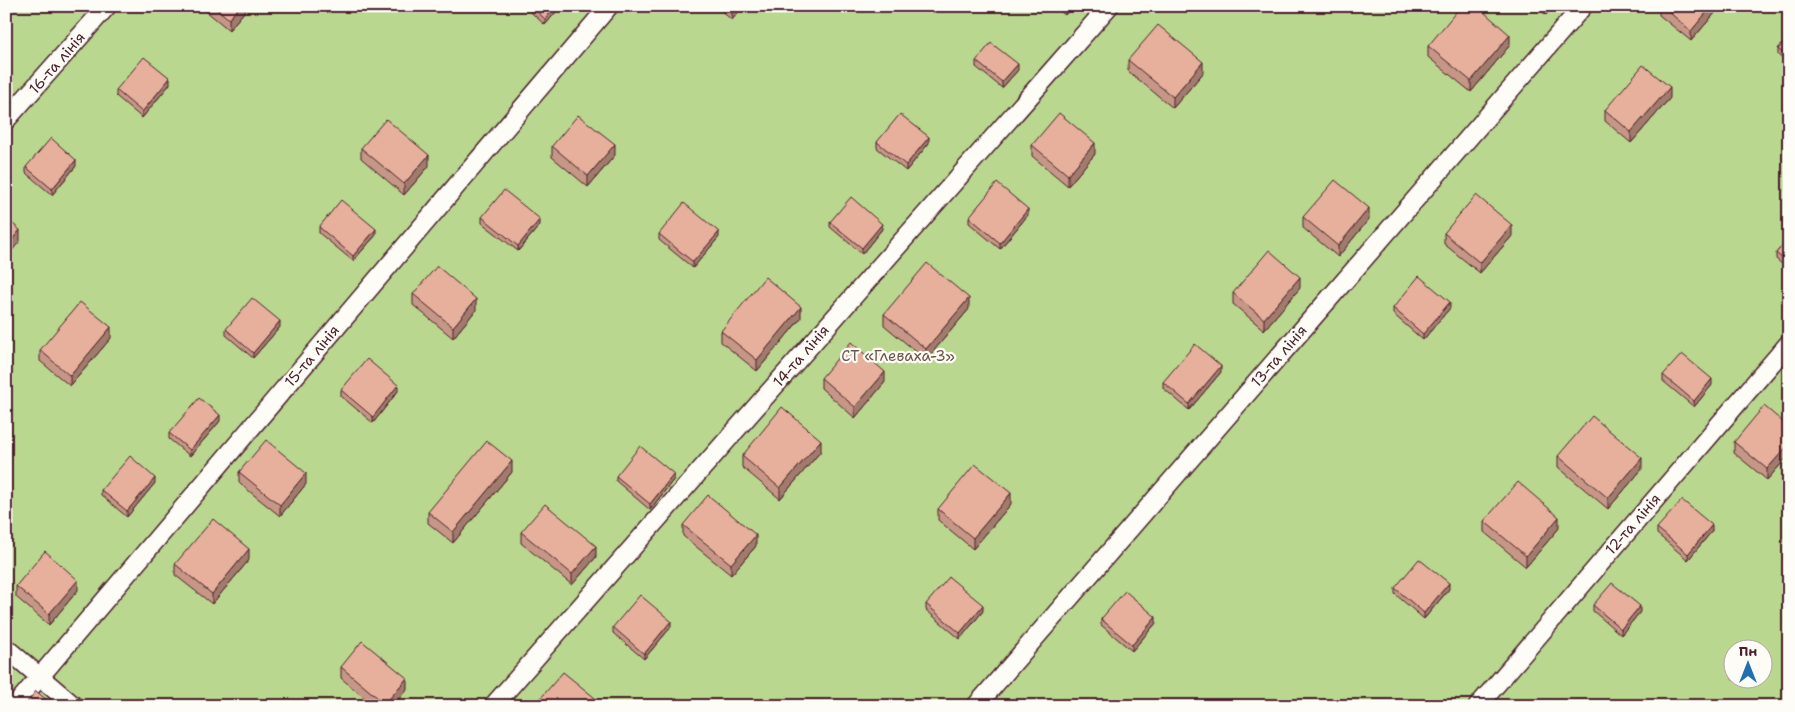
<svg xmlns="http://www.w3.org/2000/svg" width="1795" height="712" font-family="'Shantell Sans',sans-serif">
<rect width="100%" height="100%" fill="#f6e5dc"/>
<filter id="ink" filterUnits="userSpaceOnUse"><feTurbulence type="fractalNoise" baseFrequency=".02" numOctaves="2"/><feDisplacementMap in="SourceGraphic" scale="10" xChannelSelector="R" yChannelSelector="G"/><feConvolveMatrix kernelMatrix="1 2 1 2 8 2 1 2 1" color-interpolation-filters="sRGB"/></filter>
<g filter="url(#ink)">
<path fill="#bad78f" stroke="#827b5d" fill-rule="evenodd" d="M6,6h1783v700h-1783zM1732,650h30v30h-30z"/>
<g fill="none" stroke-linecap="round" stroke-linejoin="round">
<g stroke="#4a1f2b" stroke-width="21">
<path id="service" d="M6,120l101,-114
M6,648l68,58
M15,706l594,-700
M493,706l616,-700
M976,706l607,-700
M1478,706l311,-363"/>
</g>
<use href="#service" stroke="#fdfcf7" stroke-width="18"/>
</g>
<path fill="#c69786" stroke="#4a1f2b" d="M206,6h43l-20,24 -23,-19z
M524,6h37l-16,19z
M715,6h28l-11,14z
M1053,6h19l-7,9z
M1536,6h17l-7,9z
M1659,6h62l-30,35 -32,-26z
M1789,36v28l-11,-9v-6z
M1510,45l-39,47 -43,-35v-11z
M1128,60l75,13 -30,35 -45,-37z
M976,61l42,9 -16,18 -26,-21z
M170,84l-28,34 -26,-22v-6z
M1670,98l-39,45 -26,-22v-11z
M877,142l52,1 -23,28 -29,-23z
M1032,145l63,9 -27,32 -36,-30z
M552,146l63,9 -27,32 -36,-30z
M361,148l68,18 -25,29 -43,-37z
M76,166l-24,29 -26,-22v-6z
M1028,215l-28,34 -31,-26v-6z
M482,217l58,8 -22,26 -36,-28z
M1303,217l66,2 -31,38 -35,-29z
M830,222l52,7 -20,25 -32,-27z
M319,227l57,8 -23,26 -34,-28z
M1444,233l68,3 -32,37 -36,-29z
M659,234l60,3 -26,31 -34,-28z
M1789,238v32l-13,-11v-6z
M1300,288l-36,42 -31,-26v-11z
M413,294l63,16 -23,28 -40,-33z
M1393,308h57l-27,32 -30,-26z
M969,309l-43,51 -42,-35v-11z
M801,318l-44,53 -36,-29v-11z
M280,327l-27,31 -27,-23v-6z
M111,338l-41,48 -30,-25v-11z
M1221,372l-32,38 -26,-22v-6z
M1663,375l49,10 -18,22 -31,-26z
M821,378l64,4 -30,36 -34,-30z
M341,390l57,1 -25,32 -32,-27z
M220,421l-30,35 -21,-17v-6z
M1789,427v28l-22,25 -33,-27v-11z
M821,451l-41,48 -38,-32v-11z
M1558,456l84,13 -34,40 -50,-42z
M239,472l67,12 -26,32 -41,-33z
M512,472l-59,71 -25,-20v-11z
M616,476l58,3 -24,31 -34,-29z
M155,483l-28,34 -26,-22v-5z
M1011,504l-38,45 -35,-29v-11z
M1484,521l75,7 -33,39 -42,-35z
M683,525l73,21 -25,29 -48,-39z
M1657,528l55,3 -24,29 -31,-26z
M521,532l75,25 -24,28 -51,-42z
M249,560l-37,44 -37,-29v-11z
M16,586l62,4 -29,35 -33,-28z
M1395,588l54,1 -25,30 -29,-25z
M926,604l57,7 -23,28 -34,-29z
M1593,605l47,7 -19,23 -28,-24z
M1101,619l55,4 -24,28 -31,-26z
M613,627h58l-27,32 -31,-26z
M341,667l66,22 -14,17h-19l-33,-28z"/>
<path fill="#a17b6d" stroke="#4a1f2b" d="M240,6h9l-20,24v-11z
M556,6h5l-16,19v-6z
M734,6h9l-11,14v-11z
M1067,6h5l-7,9v-5z
M1546,6h7l-7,9z
M1712,6h9l-30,35v-10z
M1510,35v10l-39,47v-11z
M1203,62v11l-30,35v-11z
M1018,64v6l-16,18v-6z
M170,78v6l-28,34v-6z
M1670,87v11l-39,45v-11z
M11,95v6l-5,5v-5z
M929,137v6l-23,28v-6z
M1095,143v11l-27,32v-11z
M615,144v11l-27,32v-11z
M429,155v11l-25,29v-11z
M76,160v6l-24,29v-6z
M1369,208v11l-31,38v-11z
M1028,209v6l-28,34v-6z
M540,219v6l-22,26v-5z
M882,224v5l-20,25v-6z
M1512,225v11l-32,37v-10z
M376,229v6l-23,26v-5z
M20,230v11l-14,17v-11z
M719,232v5l-26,31v-6z
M1300,277v11l-36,42v-11z
M969,298v11l-43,51v-11z
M476,299v11l-23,28v-11z
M1450,302v6l-27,32v-6z
M801,307v11l-44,53v-11z
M280,321v6l-27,31v-5z
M111,327v11l-41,48v-10z
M1221,366v6l-32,38v-6z
M885,372v10l-30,36v-11z
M1712,379v6l-18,22v-6z
M398,385v6l-25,32v-6z
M220,415v6l-30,35v-6z
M821,440v11l-41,48v-11z
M1789,444v11l-22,25v-11z
M1642,458v11l-34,40v-11z
M512,461v11l-59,71v-11z
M306,473v11l-26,32v-11z
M674,474v5l-24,31v-6z
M155,478v5l-28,34v-6z
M1011,493v11l-38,45v-11z
M1559,517v11l-33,39v-11z
M1712,525v6l-24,29v-6z
M756,535v11l-25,29v-11z
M596,546v11l-24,28v-11z
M249,549v11l-37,44v-10z
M78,580v10l-29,35v-11z
M1449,583v6l-25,30v-6z
M983,605v6l-23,28v-6z
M1640,606v6l-19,23v-6z
M1156,617v6l-24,28v-6z
M671,621v6l-27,32v-5z
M407,678v11l-14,17h-8v-2z"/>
<path fill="#e6b09c" stroke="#4a1f2b" d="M213,6h27l-11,13z
M531,6h25l-11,13z
M728,6h6l-2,3z
M1061,6h6l-2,4z
M1461,6h16l33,29 -39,46 -43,-35z
M1662,6h50l-21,25z
M1158,25l45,37 -30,35 -45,-37z
M1789,36v22l-11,-9z
M991,43l27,21 -16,18 -26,-21z
M144,57l26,21 -28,34 -26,-22z
M1643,65l27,22 -39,45 -26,-22z
M6,91l5,4 -5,6z
M1059,113l36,30 -27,32 -36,-30z
M900,114l29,23 -23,28 -29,-23z
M578,115l37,29 -27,32 -36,-30z
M386,119l43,36 -25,29 -43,-36z
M51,138l25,22 -24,29 -26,-22z
M1335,180l34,28 -31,38 -35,-29z
M997,183l31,26 -28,34 -31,-26z
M504,190l36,29 -22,27 -36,-29z
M1476,195l36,30 -32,38 -36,-30z
M851,197l31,27 -20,24 -32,-26z
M341,200l35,29 -23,27 -34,-29z
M684,203l35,29 -26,30 -34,-28z
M6,218l14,12 -14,17z
M1789,238v26l-13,-11z
M1269,250l31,27 -36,42 -31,-26z
M927,263l42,35 -43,51 -42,-35z
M437,266l39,33 -23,28 -40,-33z
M1419,276l31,26 -27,32 -30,-26z
M765,277l36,30 -44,53 -36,-29z
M252,298l28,23 -27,32 -27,-24z
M80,302l31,25 -41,49 -30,-26z
M851,342l34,30 -30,35 -34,-29z
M1195,344l26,22 -32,38 -26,-22z
M1682,354l30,25 -18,22 -31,-26z
M367,359l31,26 -25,32 -32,-27z
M199,398l21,17 -30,35 -21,-17z
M1764,406l25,21v17l-22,25 -33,-27z
M782,407l39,33 -41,48 -38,-32z
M1592,416l50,42 -34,40 -50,-42z
M266,440l40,33 -26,32 -41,-33z
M487,441l25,20 -59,71 -25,-20z
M640,446l34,28 -24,30 -34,-28z
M130,456l25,22 -28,33 -26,-21z
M975,464l36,29 -38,45 -35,-29z
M1518,482l41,35 -33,39 -42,-35z
M708,495l48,40 -25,29 -48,-39z
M1682,500l30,25 -24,29 -31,-26z
M545,504l51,42 -24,28 -51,-42z
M213,519l36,30 -37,45 -37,-30z
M45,551l33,29 -29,34 -33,-28z
M1419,559l30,24 -25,30 -29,-25z
M949,577l34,28 -23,28 -34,-29z
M1612,583l28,23 -19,23 -28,-24z
M1125,591l31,26 -24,28 -31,-26z
M640,595l31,26 -27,33 -31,-27z
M362,641l45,37 -22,26 -44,-37z
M563,672l37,30 -3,4h-63z
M36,691l18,15h-30z"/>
</g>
<g text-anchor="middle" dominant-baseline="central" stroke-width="4.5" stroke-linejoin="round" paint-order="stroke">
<g font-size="15" fill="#4a1f2b" stroke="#fdfcf7">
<text transform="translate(57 63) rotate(-49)">16-та лінія</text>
<text transform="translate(312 356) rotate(-50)">15-та лінія</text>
<text transform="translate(801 356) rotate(-49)">14-та лінія</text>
<text transform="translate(1279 356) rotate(-49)">13-та лінія</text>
<text transform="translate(1633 524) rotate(-49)">12-та лінія</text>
</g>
<g font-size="15" fill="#6c5649" stroke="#fdfcf7">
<text x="898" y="356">СТ «Глеваха-3»</text>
</g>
</g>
<rect width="1795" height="712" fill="none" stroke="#fdfcf7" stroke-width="25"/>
<rect x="12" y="12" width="1770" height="687" fill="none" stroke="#4a1f2b" stroke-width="2" filter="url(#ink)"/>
<g transform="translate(1748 664)"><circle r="24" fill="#fdfcf7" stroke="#b5a4a5"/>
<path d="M0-4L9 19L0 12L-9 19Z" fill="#1f6fb2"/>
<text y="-8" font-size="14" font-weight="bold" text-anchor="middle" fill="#4a1f2b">Пн</text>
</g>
</svg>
